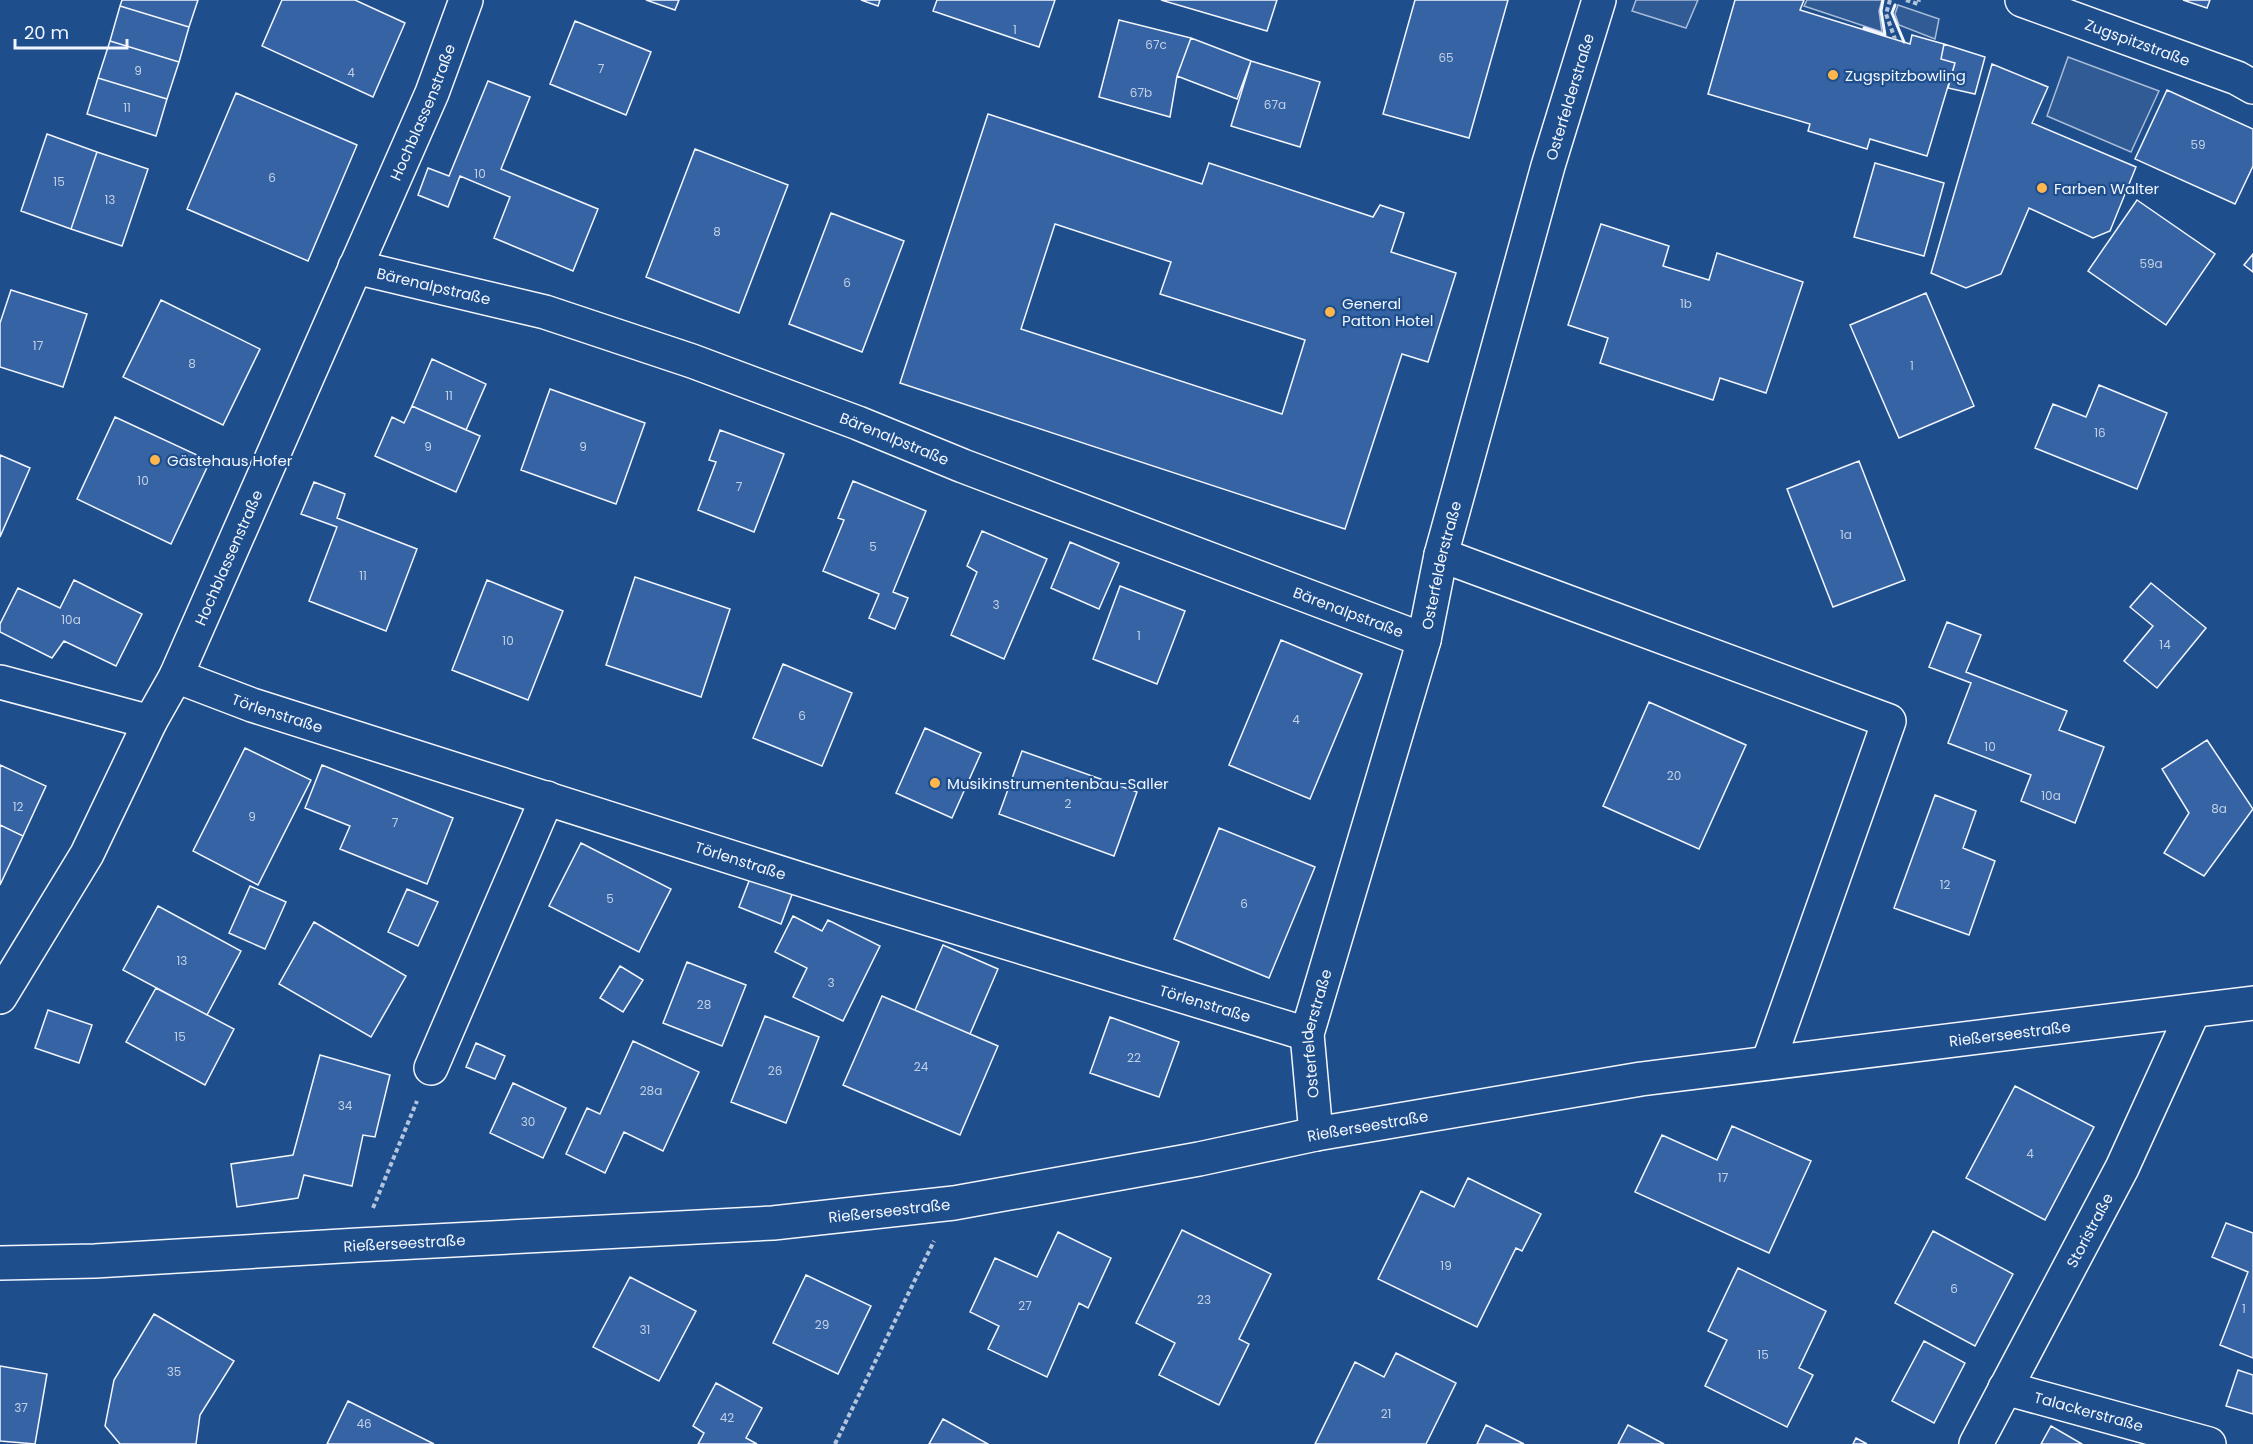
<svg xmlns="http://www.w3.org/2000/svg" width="2253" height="1444" font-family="Poppins,sans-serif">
<rect width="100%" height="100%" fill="#1f4e8c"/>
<path fill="#305b95" stroke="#a8bbd7" stroke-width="1.5" d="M1636,0h62l-12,28 -54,-17z
M1807,0h75l-3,11 3,21 -78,-26z
M1898,5l41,14 -4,20 -36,-14 -4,-11z
M2068,57l91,34 -28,61 -84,-36z"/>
<path fill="#3563a3" stroke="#f2f6ff" stroke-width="1.5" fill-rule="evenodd" d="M122,0h76l-9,27 -69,-21z
M282,0h73l50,23 -32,74 -111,-51z
M646,0h33l-4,10z
M861,0h19l-2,6z
M937,0h118l-16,47 -106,-36z
M1161,0h116l-10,31z
M1415,0h93l-39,138 -86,-24z
M1735,0h69l-4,10 110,34 2,-9 32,9 -3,15 14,4 -28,93 -57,-17 -3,10 -59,-18 2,-7 -102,-30z
M2183,0h27l-3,8z
M120,6l69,21 -10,35 -69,-21z
M1119,20l72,18 -14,38 -7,41 -71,-20z
M575,21l76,31 -25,63 -76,-31z
M1191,38l60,23 -14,38 -60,-23z
M110,41l69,21 -12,37 -69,-21z
M1944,44l41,13 -10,37 -27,-6 7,-25 -14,-4z
M1251,61l69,21 -20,65 -69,-21z
M1992,64l56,23 -16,36 104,44 -26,64 -17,7 -64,-30 -28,66 -35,14 -35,-15z
M98,78l69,21 -11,37 -69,-22z
M488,81l42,16 -29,72 97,40 -25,62 -79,-33 16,-41 -50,-21 -12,31 -30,-12 10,-27 21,8z
M2167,90l86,39v37l-18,38 -100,-45z
M236,93l121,52 -49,116 -121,-52z
M988,114l214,70 7,-21 164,54 7,-12 24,8 -13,39 65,21 -28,89 -26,-8 -57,175 -445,-146zM1055,224l116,38 -11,32 145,46 -23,74 -261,-85z
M47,134l50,18 -26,77 -50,-18z
M695,149l93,36 -49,128 -93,-36z
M97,152l51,17 -26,77 -51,-17z
M1875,163l69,20 -20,73 -70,-19z
M2137,200l78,54 -49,71 -78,-54z
M831,213l73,28 -42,111 -73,-28z
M1601,224l68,22 -6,20 46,14 8,-27 86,29 -37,111 -46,-15 -7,22 -113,-37 8,-25 -40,-13z
M2253,254v18l-9,-7z
M11,290l76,24 -24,73 -63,-20v-44z
M1926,293l48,113 -75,32 -49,-113z
M161,300l99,49 -37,76 -100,-48z
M432,359l54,25 -20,46 -54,-24z
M2099,385l68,28 -30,76 -102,-41 18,-44 33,13z
M550,389l95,34 -29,81 -95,-34z
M412,406l68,30 -24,56 -81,-36 17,-39 12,6z
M115,417l95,44 -39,83 -94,-45z
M720,430l64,24 -30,78 -56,-22 18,-48 -7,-2z
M0,455l30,13 -30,69z
M1859,461l46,119 -72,27 -46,-118z
M853,481l73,30 -33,81 15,6 -13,31 -26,-11 10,-24 -56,-23 21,-51 -6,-2z
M314,482l31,12 -8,24 80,31 -31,82 -77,-30 28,-74 -36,-13z
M982,531l65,28 -43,100 -53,-24 26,-63 -10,-6z
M1070,542l49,21 -20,46 -48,-21z
M635,577l95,32 -29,88 -95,-32z
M74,580l68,34 -26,52 -52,-25 -12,17 -52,-26v-8l18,-36 42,20z
M487,580l76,31 -35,89 -76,-30z
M2151,583l55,45 -49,60 -33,-27 29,-35 -23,-19z
M1120,586l65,25 -28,73 -64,-25z
M1947,622l34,13 -15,37 101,39 -8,19 45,17 -29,76 -54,-22 10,-26 -83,-32 23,-60 -42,-16z
M1281,640l81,34 -52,125 -81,-34z
M783,664l69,29 -30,73 -69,-28z
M1649,702l97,43 -47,104 -96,-43z
M925,728l56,25 -29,65 -56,-25z
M2207,740l46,69 -49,67 -40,-23 25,-40 -27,-44z
M245,748l66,32 -53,105 -65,-34z
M1022,751l115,41 -23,64 -115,-42z
M0,765l46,21 -23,50 -23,-11z
M322,765l131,53 -26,66 -87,-35 10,-23 -45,-18z
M1935,795l41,16 -13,37 32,13 -26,74 -75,-27z
M0,825l23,11 -23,49z
M1219,828l96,39 -46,111 -95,-39z
M581,843l90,46 -32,63 -90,-46z
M751,876l42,16 -12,32 -42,-17z
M250,886l36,16 -21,47 -36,-16z
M407,889l31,13 -20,44 -30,-14z
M158,906l83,45 -34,64 -84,-45z
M793,916l29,15 6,-11 52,26 -37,75 -50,-24 14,-29 -32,-16z
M314,922l92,54 -35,61 -92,-53z
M943,945l55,24 -28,65 -55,-24z
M687,962l59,23 -24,61 -59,-23z
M620,966l23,14 -20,32 -23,-14z
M156,988l78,41 -29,56 -79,-43z
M882,996l116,50 -38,89 -117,-50z
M48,1010l44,15 -13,38 -44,-15z
M765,1016l54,21 -33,86 -55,-21z
M1110,1017l69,25 -20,55 -69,-24z
M633,1041l66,31 -36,79 -39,-19 -19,41 -39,-19 21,-46 13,6z
M476,1043l29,13 -10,23 -29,-12z
M320,1055l70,20 -15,62 -12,-2 -11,51 -48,-11 -6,23 -61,9 -6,-43 62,-9z
M513,1083l53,25 -23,50 -53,-25z
M2015,1086l79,41 -49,93 -79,-42z
M1732,1126l79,35 -42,92 -134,-61 27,-57 55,25z
M1468,1178l73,36 -19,37 -6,-3 -39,79 -99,-48 43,-88 33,16z
M2226,1223l27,10v125l-33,-13 28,-73 -36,-15z
M1182,1230l89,44 -32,65 10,5 -30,61 -60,-30 16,-32 -39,-20z
M1933,1231l80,43 -38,72 -80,-43z
M1058,1232l53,26 -23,50 -9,-5 -32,74 -59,-28 11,-23 -29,-14 25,-54 42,19z
M1738,1268l88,43 -27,57 14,7 -26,52 -82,-41 22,-46 -19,-9z
M806,1275l65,31 -33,68 -65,-31z
M630,1277l66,34 -37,70 -66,-34z
M154,1314l80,47 -34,54 -4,29h-76l-15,-18 9,-46z
M1924,1341l41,22 -31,60 -42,-22z
M1396,1353l60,30 -30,61h-111l40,-82 29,15z
M0,1366l47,8 -12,70 -35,-3z
M2238,1370l15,5v39l-27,-8z
M716,1383l46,25 -16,30 11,6h-59l6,-11 -11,-7z
M348,1401l86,43h-107z
M943,1419l45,25h-59z
M1486,1425l38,19h-47z
M1628,1425l36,19h-46z
M2051,1426l31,18h-41z
M1856,1438l11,6h-14z"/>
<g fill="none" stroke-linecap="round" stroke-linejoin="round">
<g stroke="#f2f6ff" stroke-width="36">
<g id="minor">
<path id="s1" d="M355,267l190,45 147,49 166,62 105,43 461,174"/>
<path d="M1441,555l448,166 -121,342"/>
<path id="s2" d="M176,676l76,29 592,188 463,141"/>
<path d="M0,682l150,40"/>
<path id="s3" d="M0,997l87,-143 63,-132 26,-46 256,-583 34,-93"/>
<path d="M431,1068l116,-270"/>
<path id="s4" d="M1316,1134l-9,-100 117,-394 17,-85 107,-389 51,-166"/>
<path id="s5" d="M0,1263l95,-2 263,-16 415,-22 181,-20 245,-44 117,-25 325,-55 612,-76"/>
<path id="s6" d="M2005,1388l204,56"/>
<path id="s7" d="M1976,1444l146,-276 71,-156"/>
</g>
</g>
<g stroke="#f2f6ff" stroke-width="36">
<g id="major">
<path id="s8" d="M2022,0l215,78 16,9"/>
</g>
</g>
<path stroke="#b3c4dc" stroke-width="4" stroke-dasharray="4.5 3" stroke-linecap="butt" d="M1890,0l-4,14 9,25
M1906,0l12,4 1,-4
M373,1208l44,-107
M835,1444l99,-203"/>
<use href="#minor" stroke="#1f4e8c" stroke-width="33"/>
<use href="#major" stroke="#1f4e8c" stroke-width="33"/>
<path stroke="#f2f6ff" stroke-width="3" d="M1895,5l-3,8 12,29
M1864,28l21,7 -4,-24 2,-11"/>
</g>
<g fill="#ffb74d" stroke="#1f4e8c" stroke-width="2">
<circle cx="1833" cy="75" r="6"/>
<circle cx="2042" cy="188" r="6"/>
<circle cx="1330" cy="312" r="6"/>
<circle cx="155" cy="460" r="6"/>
<circle cx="935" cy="783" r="6"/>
</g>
<g text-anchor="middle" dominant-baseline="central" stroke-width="4.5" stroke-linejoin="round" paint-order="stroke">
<g font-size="12" fill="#c3d1e8">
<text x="1015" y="29">1</text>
<text x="1156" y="44">67c</text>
<text x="1446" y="57">65</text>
<text x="601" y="68">7</text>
<text x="138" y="70">9</text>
<text x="351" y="72">4</text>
<text x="1141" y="92">67b</text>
<text x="1275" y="104">67a</text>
<text x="127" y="107">11</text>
<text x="2198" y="144">59</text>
<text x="480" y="173">10</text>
<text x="272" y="177">6</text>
<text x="59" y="181">15</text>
<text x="110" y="199">13</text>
<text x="717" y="231">8</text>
<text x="2151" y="263">59a</text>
<text x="847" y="282">6</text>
<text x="1686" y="303">1b</text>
<text x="38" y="345">17</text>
<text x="192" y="363">8</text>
<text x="1912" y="365">1</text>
<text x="449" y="395">11</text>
<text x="2100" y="432">16</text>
<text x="428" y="446">9</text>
<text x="583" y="446">9</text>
<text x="143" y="480">10</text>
<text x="739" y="486">7</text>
<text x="1846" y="534">1a</text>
<text x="873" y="546">5</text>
<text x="363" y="575">11</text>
<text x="996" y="604">3</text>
<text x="71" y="619">10a</text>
<text x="1139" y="635">1</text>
<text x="508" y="640">10</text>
<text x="2165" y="644">14</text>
<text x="802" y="715">6</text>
<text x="1296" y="719">4</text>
<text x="1990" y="746">10</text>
<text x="1674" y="775">20</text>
<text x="2051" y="795">10a</text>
<text x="1068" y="803">2</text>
<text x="18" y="806">12</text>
<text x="2219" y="808">8a</text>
<text x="252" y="816">9</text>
<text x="395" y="822">7</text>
<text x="1945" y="884">12</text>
<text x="610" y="898">5</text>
<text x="1244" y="903">6</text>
<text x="182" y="960">13</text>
<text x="831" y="982">3</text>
<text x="704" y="1004">28</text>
<text x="180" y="1036">15</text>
<text x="1134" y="1057">22</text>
<text x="921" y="1066">24</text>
<text x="775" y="1070">26</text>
<text x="651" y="1090">28a</text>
<text x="345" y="1105">34</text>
<text x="528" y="1121">30</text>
<text x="2030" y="1153">4</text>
<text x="1723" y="1177">17</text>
<text x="1446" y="1265">19</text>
<text x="1954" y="1288">6</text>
<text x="1204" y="1299">23</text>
<text x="1025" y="1305">27</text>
<text x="2244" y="1308">1</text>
<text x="822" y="1324">29</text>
<text x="645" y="1329">31</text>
<text x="1763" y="1354">15</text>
<text x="174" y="1371">35</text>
<text x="21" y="1407">37</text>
<text x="1386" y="1413">21</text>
<text x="727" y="1417">42</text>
<text x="364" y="1423">46</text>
</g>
<g font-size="15" fill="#f2f6ff" stroke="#1f4e8c">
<text stroke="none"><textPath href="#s8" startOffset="123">Zugspitzstraße</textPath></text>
<text stroke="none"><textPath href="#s4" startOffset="1074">Osterfelderstraße</textPath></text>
<text stroke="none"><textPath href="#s3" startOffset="982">Hochblassenstraße</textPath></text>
<text stroke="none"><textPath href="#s1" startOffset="81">Bärenalpstraße</textPath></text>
<text stroke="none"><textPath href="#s1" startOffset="567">Bärenalpstraße</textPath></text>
<text stroke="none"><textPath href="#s3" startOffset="496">Hochblassenstraße</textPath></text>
<text stroke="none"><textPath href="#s4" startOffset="588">Osterfelderstraße</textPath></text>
<text stroke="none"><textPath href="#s1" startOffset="1053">Bärenalpstraße</textPath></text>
<text stroke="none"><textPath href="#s2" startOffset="108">Törlenstraße</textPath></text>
<text stroke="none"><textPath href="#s2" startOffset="594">Törlenstraße</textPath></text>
<text stroke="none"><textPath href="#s2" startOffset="1080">Törlenstraße</textPath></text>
<text stroke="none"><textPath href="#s4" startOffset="102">Osterfelderstraße</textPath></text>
<text stroke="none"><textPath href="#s5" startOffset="2026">Rießerseestraße</textPath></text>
<text stroke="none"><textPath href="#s5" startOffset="1377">Rießerseestraße</textPath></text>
<text stroke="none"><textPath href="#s5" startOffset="891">Rießerseestraße</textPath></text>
<text stroke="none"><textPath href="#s7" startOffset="242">Storistraße</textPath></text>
<text stroke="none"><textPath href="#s5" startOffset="405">Rießerseestraße</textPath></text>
<text stroke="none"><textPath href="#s6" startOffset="87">Talackerstraße</textPath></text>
</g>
<g font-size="15" fill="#f2f6ff" stroke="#1f4e8c" text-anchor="start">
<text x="1845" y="75">Zugspitzbowling</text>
<text x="2054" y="188">Farben Walter</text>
<text x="1342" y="303">General<tspan x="1342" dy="17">Patton Hotel</tspan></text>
<text x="167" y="460">Gästehaus Hofer</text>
<text x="947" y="783">Musikinstrumentenbau-Saller</text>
</g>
</g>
<path d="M15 39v9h112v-9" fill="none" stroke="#f2f6ff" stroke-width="3"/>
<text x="24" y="39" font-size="18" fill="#f2f6ff" stroke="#1f4e8c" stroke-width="4.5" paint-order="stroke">20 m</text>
</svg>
